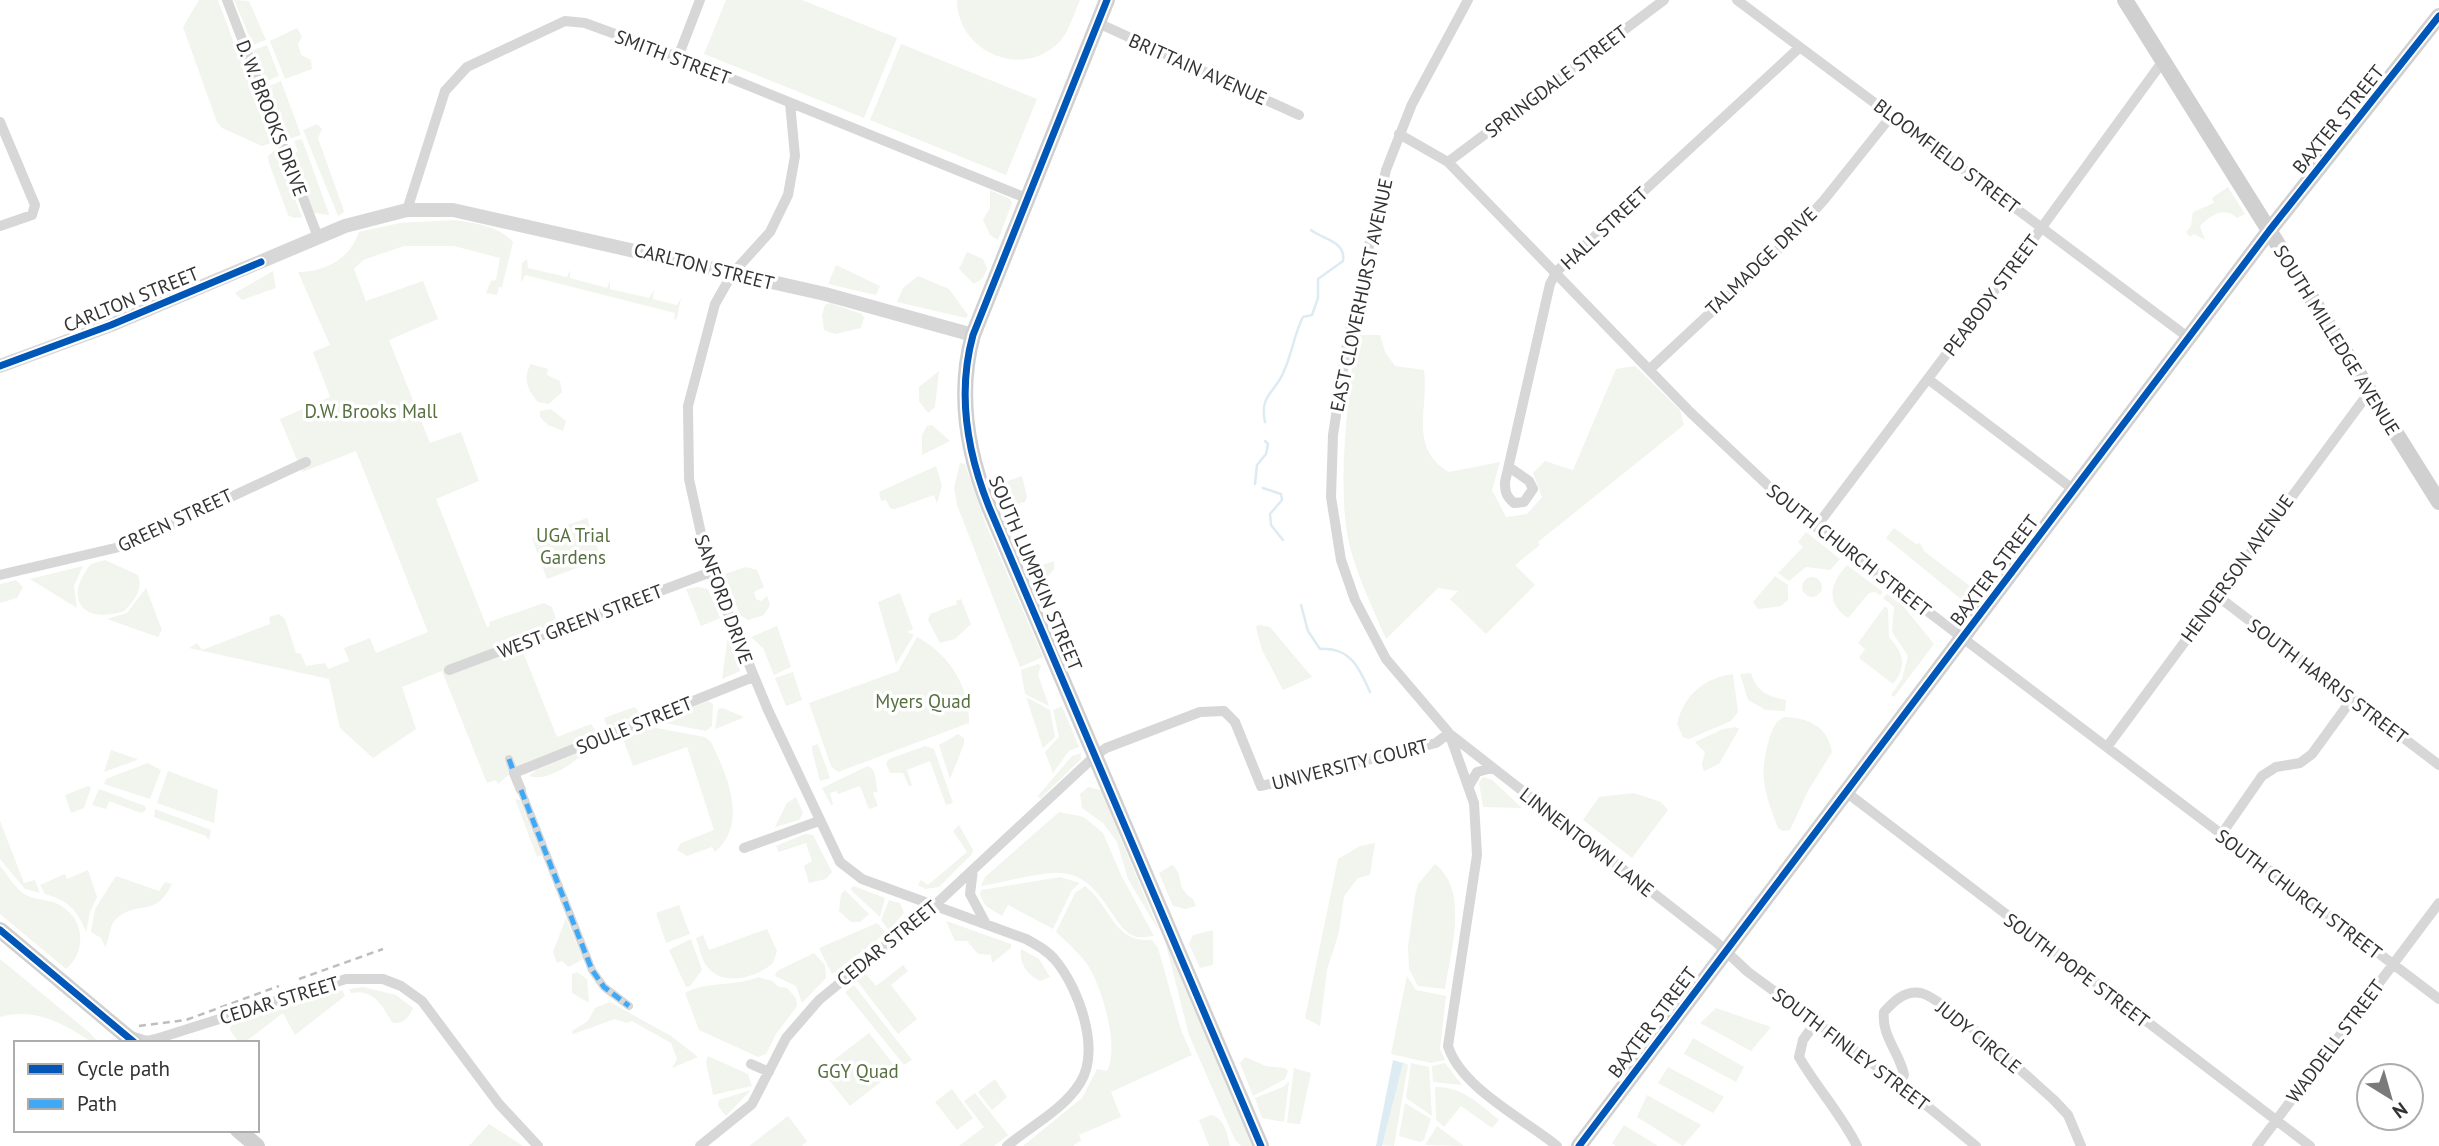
<svg xmlns="http://www.w3.org/2000/svg" width="2439" height="1146" font-family="'PT Sans',sans-serif">
<rect width="100%" height="100%" fill="#fff"/>
<path fill="#f1f5ed" d="M199,0h19l53,143 -9,3 -40,-18 -5,-6 -34,-95z
M234,0l15,1 17,39 -13,5z
M726,0h76l95,38 -33,80 -160,-64z
M957,0h123c-6,13 -10,29 -19,40 -36,41 -104,13 -104,-40z
M297,28l5,9 -4,7 3,11 10,5 1,9 -27,10 -15,-38z
M901,44l136,55 -31,76 -136,-55z
M267,45l12,31 -14,6 -12,-32z
M281,81l20,54 -15,5 -18,-48 1,-6z
M317,124l5,5 -4,9 25,70 1,4 -6,4 -35,-86z
M302,139l27,75v1l-15,-2 -21,-53 3,-1 -2,-6 4,-2 -4,-10z
M276,149l26,68 -8,1 -6,-3 -19,-52 -1,-7z
M2228,187l17,27 -8,4c-13,-12 -26,-3 -37,8l5,14 -11,-6 -4,3 -4,-5 5,-6 2,-14 21,-9 -2,-5z
M990,190l20,9 2,4 -14,37 -8,-5 -7,-15 7,-12z
M454,220c21,3 45,6 59,22l-11,45h-3l-2,8 -11,-2 5,-12 5,-1 4,-22 -46,-12h-50l-41,14 -9,9 12,32 57,-20 15,38 -49,21 41,103 31,-11 18,49 -43,18 51,128 3,-1 -1,-4 55,-19 8,4 4,12 -10,4 4,12 -29,12 36,90 34,-13 6,9 -86,40 -13,11 -2,-4 -9,3 -45,-112 -40,16 14,42 -43,29 -33,-30 -11,-49 -140,-31 8,-5 5,7 68,-26 -1,-7 10,-3 6,5 11,34 5,1 5,12 19,-3 3,6 21,-8 -5,-13 26,-10 6,15 52,-21 -72,-181 -54,21 -22,-53 50,-22 -17,-45 17,-7 -32,-73c27,0 52,-13 61,-40l41,-9z
M967,252l16,7 4,10 -4,9 -9,6 -15,-15z
M527,259l1,9 39,9 3,-7v8l37,10 3,-8v9l39,9 5,-8 -1,9 24,6 4,-7 -4,20 -3,2 1,-7 -150,-38 -4,8 1,-20z
M836,265l44,21 -4,9 -48,-11z
M273,271l3,17 -34,12 -7,-7z
M918,276l31,13 19,26 -2,3 -69,-16 6,-14z
M830,303l32,11 2,4 -3,10 -26,6 -11,-4 -2,-15 3,-10z
M1356,335h24l5,17 10,14 29,4c5,39 -16,78 25,102l51,-10 -8,28 14,27 21,-3 15,-17 -9,-24 12,-12 28,9 43,-101 19,-3 45,44 4,15 -146,117 2,3 -25,20 20,20 -49,49 -36,-35 8,-8 -20,-3 -52,51c-16,-38 -38,-80 -41,-122 -5,-60 4,-123 11,-182z
M531,364l17,5 -1,6 13,6 2,11 -13,12 -11,-2c-10,-11 -16,-24 -7,-38z
M939,371l-4,36 -7,6 -9,-12v-14z
M551,409l15,12 -3,10 -15,-6 -8,-8v-6z
M932,425l18,16 -28,14v-20l5,-9z
M960,463l5,1 21,61 57,132 -23,10 -63,-162 -3,-17z
M936,466l6,19 -5,19 -3,-9 -39,14 -5,-1 -4,-8 -5,1 -2,-9z
M1022,476l5,21 -2,5 -22,6 -7,-16 9,-10z
M587,518l14,41 -54,20 -15,-41z
M1894,528l22,16 4,-1 4,8 55,42 -20,25h-6l9,-18 -76,-62z
M1806,532l34,27 -10,11 -24,-3 -17,14 -11,-8 25,-26 -5,-5z
M105,560l33,15c5,15 -4,26 -14,36 -42,14 -61,-13 -33,-47z
M1054,561v8l-15,18 -8,-18z
M1847,565l36,27 -3,3 -5,-3 -6,1 -21,25c-23,-16 -18,-34 -1,-53z
M83,566l-9,20 3,22 -47,-29z
M746,567l11,3 7,17 -10,5 2,7 5,2 6,-5 3,9 -6,10 -16,5 -8,-5 -15,-41z
M1775,576l13,9v15l-7,6 -23,3 -5,-7z
M1802 587a10 10 0 1 1 20 0a10 10 0 1 1-20 0Z
M16,580l7,7 -6,11 -17,5v-19z
M698,587l10,2 12,29 -19,8 -15,-37z
M146,588l16,42 -4,7 -51,-18 20,-6z
M900,593l13,36 -6,3 7,3 -18,29 -18,-62z
M1887,594l17,13 30,37 -40,53 -3,-2 11,-16 6,-23 -16,-24 2,-25 -11,-9z
M961,599l10,25 -16,15 -15,4 -12,-23 2,-6 27,-10 -1,-3z
M1885,606l3,3 1,28c14,16 19,28 4,47l-34,-26 6,-9 -7,-6z
M1259,625l11,2 42,50 -29,13 -21,-40 -6,-23z
M777,626l14,41 -17,8 -11,-27 -12,-11z
M728,636l12,35 -18,8z
M917,637c32,17 53,50 52,86l-131,49 -7,-6 -22,-63 89,-32z
M1038,664l3,1 -3,10 11,31 -24,-12 -4,-24z
M793,672l9,28 -16,6 -11,-28z
M1751,673c6,20 17,23 35,27l-1,11 -19,-1 -18,-10 -8,-26z
M1733,674l5,38 -7,9 -42,18 -6,-2 -6,-13c7,-29 27,-46 56,-50z
M1026,697l24,13 5,27 -12,11z
M708,701l5,3 -1,22 -6,5 -41,-8v-5z
M1062,706l17,41 -10,4 -16,22 -8,-21 14,-15 -6,-27z
M634,707l4,3 -1,5 -29,14 -4,-11z
M722,708l20,8 1,2 -28,11 3,-20z
M1784,717c24,1 44,9 48,35l-24,39 -18,39 -7,1 -5,-3c-13,-35 -20,-51 -9,-88 3,-10 5,-18 15,-23z
M646,726l59,11 6,5c16,34 38,80 4,110l-3,-5 -25,9 -10,-6 4,-7 33,-13 -27,-83 -54,19 -10,-27c-13,5 -33,9 -43,18 -12,9 -34,25 -51,19l7,-6z
M1736,727l3,2 -20,35 -15,7 -2,-6 3,-13 -10,-10 28,-13z
M958,734l6,4v6l-14,35 -11,-34z
M818,744l12,34 -10,3 -8,-31v-4z
M925,746l9,3 19,54 -7,2 -16,-44 -23,9 5,15 -3,1 -6,-13h-13l-4,-10 3,-4z
M111,750l26,9v1l-33,12z
M1081,753v6l-40,39 -4,-1 35,-41z
M148,763l13,7 -11,29 -46,-15 2,-5z
M868,766c9,4 7,17 10,25l-5,2 5,13 -9,3 -9,-23 -22,8 -2,-3 -6,2 3,11 -2,1 -9,-17z
M168,771l50,19 -4,33 -57,-20z
M1483,777l9,3 30,28 -39,-1 -4,-25z
M88,786l3,2 -7,20 -13,5 -6,-18z
M1088,787l13,3 58,141 -31,-52 -11,-37 -14,-19 -21,-15 -2,-14z
M99,789l46,17 1,4 -5,3 -32,-12 -3,8 -14,-4z
M1634,793l27,9 7,8 -36,48 -49,-38 16,-23z
M796,797l7,16 -4,7 -24,7 12,-24z
M515,799l5,1 22,55 -5,2z
M155,809l56,21 -2,10 -3,-4 -52,-19z
M1059,812l25,5 19,16 18,42 33,61c-5,0 -11,2 -16,1 -25,-3 -33,-60 -76,-64 -19,-2 -60,10 -81,13l4,-9z
M0,821l24,62 11,-3 5,13 -15,-4 -25,-30z
M959,825l14,25 -1,4 -33,33 -14,2 -7,-4 3,-5 7,5 39,-33 -14,-21z
M805,834l8,1 19,37 -6,7 -17,4 -5,-17 8,-5 -6,-18 -27,9 -3,-6z
M1375,843l-5,32 -12,3 -14,18 -5,36 -12,38 -7,56 -15,-8 33,-159 22,-13z
M1435,864c35,27 15,89 10,125l-27,-3 -9,-17 -1,-22 7,-51 3,-12z
M1172,865c10,7 6,19 13,27 5,7 8,4 11,14l-10,3 -13,-3 -14,-33z
M0,866c8,9 15,23 26,29 11,6 26,4 37,12 22,15 23,45 3,62l-66,-55z
M88,870l9,27 -7,15 -4,20c-8,-22 -19,-32 -41,-38l-5,-9 25,-11 2,5z
M116,876l43,15 6,-9 7,2c-16,34 -34,16 -55,34 -9,8 -7,21 -12,29l-4,-9 -10,-6 4,-23z
M1060,877l20,6 -8,7 -19,39 -45,-24 -6,11 -16,-10 -6,-11 1,-5z
M854,886l31,12 -5,19 -28,-26 -1,-3z
M1085,886c27,21 28,57 67,54l6,8 23,82 11,25 -81,37 10,25 -42,18 2,5 -8,6h-50l59,-48 15,-29 10,2c13,-23 -5,-85 -20,-107 -8,-11 -20,-22 -31,-32l19,-39z
M845,890l24,24 -9,8h-9l-12,-11 2,-17z
M889,900l11,3 4,10 -15,17 -8,-10z
M679,905l11,29 -24,9 -10,-30z
M566,918l17,41 -14,8 -7,-6 -5,2 -4,-11z
M946,921l65,23v4l-19,15 -1,-8 -13,-1 -11,-13h-12z
M877,923l9,10 -54,41 -13,-26z
M767,929l10,22 -4,12c-17,15 -52,25 -67,2 -5,-7 -7,-19 -10,-27l7,-3 6,15z
M1213,930v35l-13,3 -11,-24 4,-9z
M691,939l11,31 -12,16 -4,1 -17,-37z
M1165,941l87,205h-11l-6,-6 -46,-105z
M1021,949l18,10 11,18 -10,4c-13,-6 -21,-18 -19,-32z
M814,953l11,12 1,13 -24,25 -6,-17 -21,-10 2,-5z
M0,959l90,74 9,10h-6c-28,-19 -58,-36 -93,-26z
M903,965l5,6 -17,14 26,34 -19,15 -41,-53 9,-7 10,12z
M577,972l10,7 2,24 -17,-10v-19z
M1407,976l9,14 30,6 -6,53 5,11 -14,3 -40,-9z
M758,977l14,4 7,6 8,1 9,10 1,8 -21,28 -10,20 -8,3 -59,-27 -14,-37c21,-12 50,-6 73,-16z
M854,985l58,75 -8,5 -59,-73z
M363,987l33,8 17,13c-3,8 -11,18 -21,14 -10,-16 -18,-34 -41,-29l-2,-4z
M342,990l3,6 -50,39 -12,-22 -38,29 -6,1 -9,-13 1,-6z
M610,1002l61,34 27,21 -26,11 5,-9 -6,-16 -39,-22 -5,2 -12,-4 -42,15 -1,-3 16,-10 7,-13z
M1716,1008l55,19 -20,24 -51,-28z
M869,1033l28,36 -47,37 -29,-36z
M1693,1038l51,29 -8,15 -52,-28z
M708,1056l40,18 4,12 -39,9 -7,-33z
M1245,1057l21,9 19,2 3,3 -3,8 -32,17 -13,-33z
M1403,1062l5,3 -14,81 -12,-1z
M1411,1063l18,4 3,49 -26,-18z
M1445,1063l17,22 -29,-3 -1,-16z
M1668,1067l56,30 -11,16 -55,-30z
M1294,1068l17,5 -11,51 -13,-1z
M995,1079l12,18 -15,13 -14,-18z
M1289,1081l-5,41 -22,-4 -7,-20 28,-11z
M1435,1087c26,-1 45,17 64,33l-7,8 -31,-22 -17,21 -8,-7z
M952,1089l21,29 -16,12 -22,-28z
M751,1090l-25,26 -8,-10 1,-6z
M975,1093l33,42 -14,11h-35l25,-19 -20,-26z
M1647,1095l54,30 -18,21 -46,-29z
M1405,1103l26,16 -7,21 -4,2 -21,-6z
M1211,1115c14,3 16,19 19,31h-21l-10,-26z
M788,1116l19,25 -5,5h-53z
M489,1124l34,22h-54z
M1624,1125l34,21h-42l-4,-3z
M1437,1126l27,20 -39,-1z"/>
<path fill="#ddebf3" d="M1393,1060l10,3 -21,83h-6z"/>
<g fill="none" stroke-linecap="round" stroke-linejoin="round">
<path stroke="#ddebf3" stroke-width="2.5" d="M1265,422c-6,-27 11,-30 19,-51 8,-17 10,-37 19,-54l9,-2 6,-17v-19l25,-18c3,-20 -19,-21 -32,-31
M1255,484l2,-19 9,-11 2,-10 -3,-3
M1263,488l18,6 1,6 -12,14 1,11 12,15
M1301,605l7,26 12,18c30,-2 39,18 50,43"/>
<path stroke="#d7d7d7" stroke-width="8" d="M509,759l5,14
M521,790l71,180 12,17 25,19"/>
<path stroke="#d7d7d7" stroke-width="10" d="M227,0l91,237
M1468,0l-56,104 -26,66 -39,174 -14,91 -2,62 10,63 14,40 31,59 63,74 25,70 3,52 -29,191c13,42 76,73 109,100
M1737,0l452,338
M1098,23l201,92
M678,57l22,-57
M790,103l5,53 -7,39 -18,37 -38,42 -17,30 -27,102 1,73 19,86 60,145 72,152 22,17 164,60c11,6 22,12 30,22 23,28 45,89 24,122 -16,26 -49,43 -73,63
M0,122l35,83 -3,10 -32,11
M1399,134l49,28 242,250 104,98 645,489
M1448,162l216,-162
M407,210l38,-119 22,-24 98,-46 20,2 93,34 348,141
M1650,369l132,-123 42,-46 68,-85
M1928,379l146,111
M1509,467l20,14 4,8 -9,13 -10,1c-8,-7 -9,-11 -9,-21l45,-198 7,-13 242,-223
M1816,527l221,-293 126,-173
M0,575l128,-30 178,-83
M2216,595l223,170
M449,670l262,-98
M1451,735l265,207 32,30 151,111 77,63
M2107,747l263,-356
M1469,786l8,-14 15,-4
M521,790l-7,-17 239,-96
M1846,792l464,354
M2221,835l41,-59 14,-9 24,-4 12,-9 40,-55
M744,848l75,-27
M973,870l-3,24 15,28
M1815,1023l-12,17 -4,17c18,31 42,57 58,89
M131,1036l16,5 9,-2 190,-60h37l18,7 21,15 77,103 39,42
M751,1064l18,8
M1899,1083l5,-8c-4,-22 -23,-39 -20,-63 10,-11 21,-22 37,-19 24,6 110,87 133,107l14,15 13,31
M700,1146l52,-42 34,-66 33,-38 116,-95 161,-150 10,-7 94,-36 24,-1 11,11 26,64 175,-43 13,-10
M2257,1146l182,-243"/>
<path stroke="#d7d7d7" stroke-width="14" d="M0,366l111,-41 234,-99 62,-16h46l372,84 148,41"/>
<path stroke="#d0d0d0" stroke-width="16" d="M1107,0l-134,335c-16,58 -6,117 16,172l272,639
M2125,0l314,502
M0,930l135,113
M238,1130l19,16
M1579,1146l690,-915 170,-215"/>
<path stroke="#bebebe" stroke-width="2.5" stroke-dasharray="7 5" stroke-linecap="butt" d="M299,979l84,-30
M139,1026l47,-6 93,-34"/>
<path stroke="#3fa9f5" stroke-width="5" stroke-dasharray="10 5" stroke-linecap="butt" d="M509,759l5,14
M521,790l71,180 12,17 25,19"/>
<g stroke="#fff" stroke-width="11">
<path id="cycleway" d="M1107,0l-134,335c-16,58 -6,117 16,172l272,639
M0,366l111,-41 150,-63
M0,930l135,113
M1579,1146l690,-915 170,-215"/>
</g>
<use href="#cycleway" stroke="#0057b8" stroke-width="7"/>
</g>
<g text-anchor="middle" dominant-baseline="central" stroke-width="7" stroke-linejoin="round" paint-order="stroke">
<g font-size="19" fill="#333" stroke="#fff">
<text transform="translate(673 57) rotate(21)">SMITH STREET</text>
<text transform="translate(1198 69) rotate(24)">BRITTAIN AVENUE</text>
<text transform="translate(1556 81) rotate(-37)">SPRINGDALE STREET</text>
<text transform="translate(272 118) rotate(69)">D. W. BROOKS DRIVE</text>
<text transform="translate(2338 119) rotate(-51)">BAXTER STREET</text>
<text transform="translate(1947 156) rotate(37)">BLOOMFIELD STREET</text>
<text transform="translate(1604 228) rotate(-43)">HALL STREET</text>
<text transform="translate(1761 261) rotate(-44)">TALMADGE DRIVE</text>
<text transform="translate(704 266) rotate(14)">CARLTON STREET</text>
<text transform="translate(1361 295) rotate(-78)">EAST CLOVERHURST AVENUE</text>
<text transform="translate(1991 295) rotate(-53)">PEABODY STREET</text>
<text transform="translate(131 299) rotate(-22)">CARLTON STREET</text>
<text transform="translate(2337 340) rotate(58)">SOUTH MILLEDGE AVENUE</text>
<text transform="translate(175 520) rotate(-25)">GREEN STREET</text>
<text transform="translate(1849 550) rotate(38)">SOUTH CHURCH STREET</text>
<text transform="translate(2237 568) rotate(-54)">HENDERSON AVENUE</text>
<text transform="translate(1994 570) rotate(-53)">BAXTER STREET</text>
<text transform="translate(1036 573) rotate(67)">SOUTH LUMPKIN STREET</text>
<text transform="translate(724 599) rotate(70)">SANFORD DRIVE</text>
<text transform="translate(580 621) rotate(-21)">WEST GREEN STREET</text>
<text transform="translate(2328 681) rotate(37)">SOUTH HARRIS STREET</text>
<text transform="translate(634 725) rotate(-22)">SOULE STREET</text>
<text transform="translate(1350 764) rotate(-14)">UNIVERSITY COURT</text>
<text transform="translate(1587 842) rotate(38)">LINNENTOWN LANE</text>
<text transform="translate(2299 894) rotate(37)">SOUTH CHURCH STREET</text>
<text transform="translate(887 943) rotate(-39)">CEDAR STREET</text>
<text transform="translate(2077 970) rotate(37)">SOUTH POPE STREET</text>
<text transform="translate(279 1000) rotate(-17)">CEDAR STREET</text>
<text transform="translate(1652 1022) rotate(-53)">BAXTER STREET</text>
<text transform="translate(1979 1037) rotate(39)">JUDY CIRCLE</text>
<text transform="translate(2335 1041) rotate(-53)">WADDELL STREET</text>
<text transform="translate(1851 1049) rotate(37)">SOUTH FINLEY STREET</text>
</g>
<g font-size="19" fill="#56703f" stroke="#fff">
<text x="371" y="411">D.W. Brooks Mall</text>
<text x="573" y="535">UGA Trial<tspan x="573" dy="22">Gardens</tspan></text>
<text x="923" y="701">Myers Quad</text>
<text x="858" y="1071">GGY Quad</text>
</g>
</g>
<rect x="14" y="1041" width="245" height="91" fill="#ffffff" stroke="#adadad" stroke-width="2"/>
<rect x="28" y="1064" width="35" height="10" fill="#0057b8" stroke="#adadad" stroke-width="2"/>
<text x="77" y="1076" font-size="21" fill="#333333">Cycle path</text>
<rect x="28" y="1099" width="35" height="10" fill="#3fa9f5" stroke="#adadad" stroke-width="2"/>
<text x="77" y="1111" font-size="21" fill="#333333">Path</text>
<g transform="translate(2390 1097) rotate(143)"><circle r="33" fill="#ffffff" stroke="#adadad" stroke-width="2"/>
<path d="M0-5L12 26L0 18L-12 26Z" fill="#7a7a7a"/>
<text y="-10" font-size="19" font-weight="bold" text-anchor="middle" fill="#333333">N</text>
</g>
</svg>
